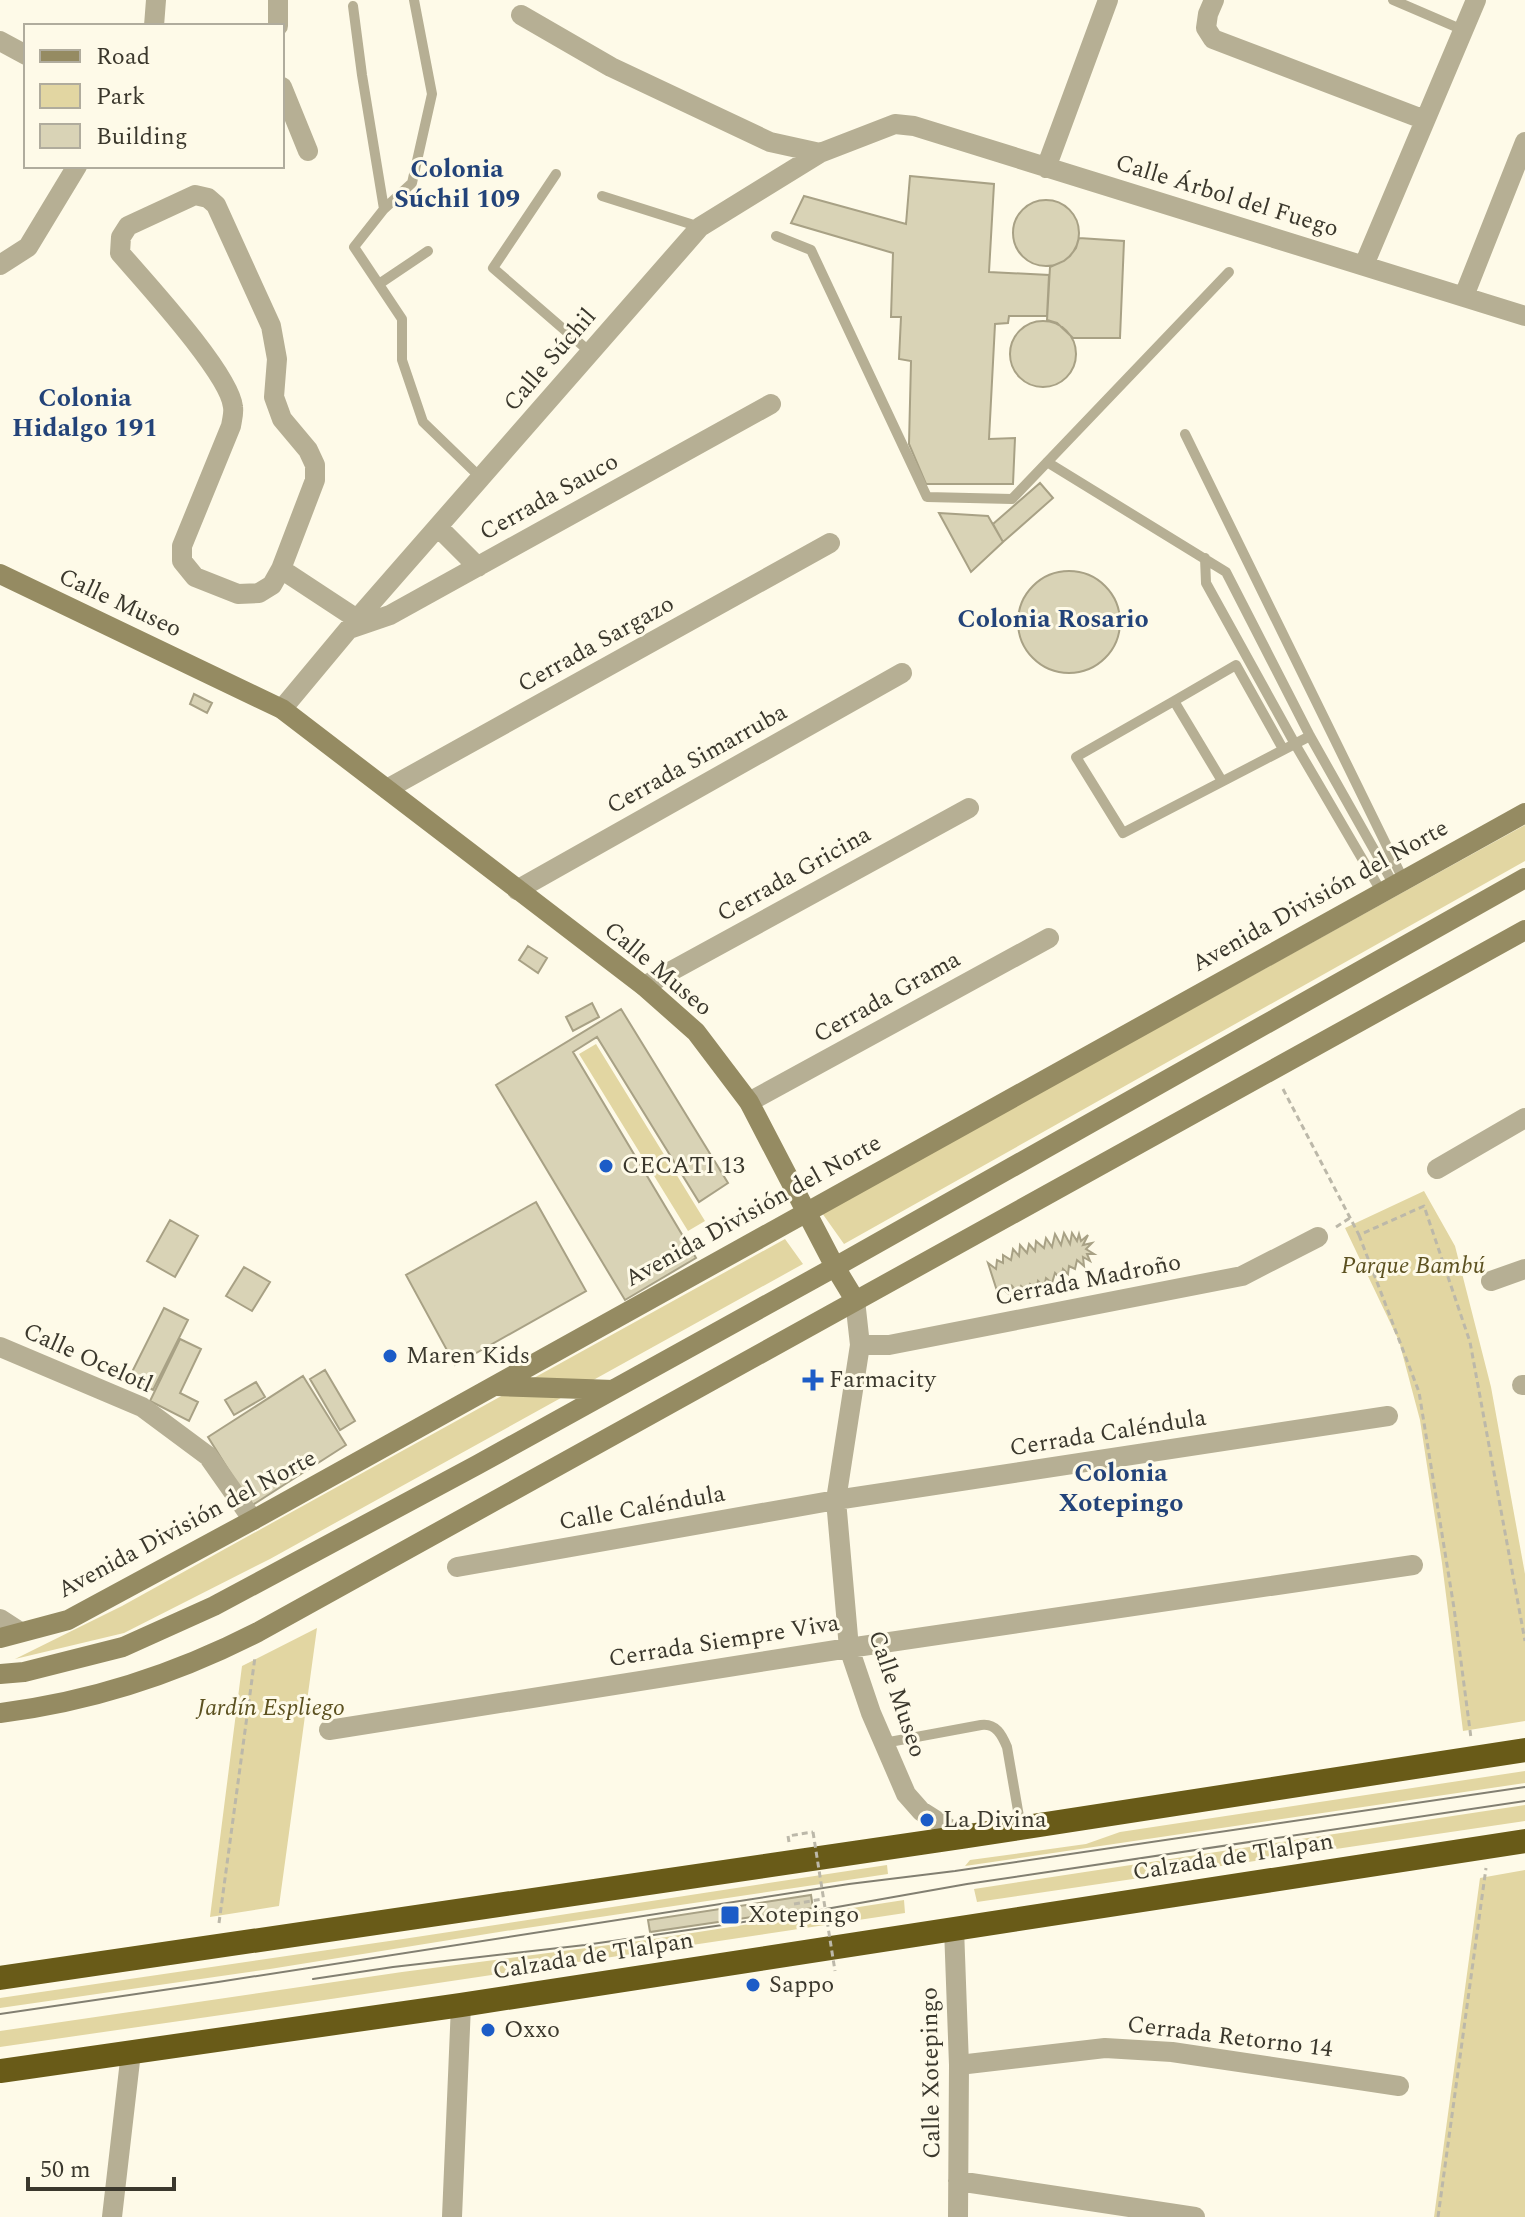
<svg xmlns="http://www.w3.org/2000/svg" width="1525" height="2217" font-family="Spectral,serif">
<rect width="100%" height="100%" fill="#fefae8"/>
<path fill="#e2d6a2" d="M1525,825v36l-681,383 -22,-31z
M596,1044l109,177 -17,10 -109,-177z
M1424,1191l31,55 36,141 34,187v147l-62,10 -21,-168 -22,-143 -21,-79 -54,-113z
M785,1239l18,25 -533,295 -146,74 -109,26 107,-53z
M317,1628l-38,278 -69,11 32,-251z
M1525,1771v12l-560,83 5,-6 116,-16 34,-12z
M1525,1805v16l-548,81 -3,-13z
M887,1865l1,9 -389,58 -229,37 -270,39v-10l403,-59z
M1525,1870v347h-91l46,-339z
M904,1900l1,13 -574,86 -331,48v-16l402,-59 245,-32z"/>
<path fill="#d9d3b6" stroke="#a8a185" stroke-width="2" d="M910,176l84,8 -5,88 60,3 -2,41h-38l-1,7 -13,1 -6,115 26,-1 -2,46h-87l-17,-40 2,-83 -12,-2 2,-42h-10l2,-64 -102,-30 13,-27 102,28z
M1013 233a33 33 0 1 1 66 0a33 33 0 1 1-66 0Z
M1079,238l45,3 -4,97h-47l-16,-15 -10,-3 3,-53 14,-6 6,-5 6,-8z
M1010 354a33 33 0 1 1 66 0a33 33 0 1 1-66 0Z
M1040,483l13,15 -50,44 -10,-18z
M939,513l49,3 15,26 -32,30z
M1018 622a51 51 0 1 1 102 0a51 51 0 1 1-102 0Z
M194,694l18,9 -5,10 -17,-9z
M528,946l19,12 -9,15 -19,-13z
M592,1003l7,14 -26,14 -7,-14z
M621,1009l107,174 -29,19 -102,-165 -24,15 123,206 -71,42 -129,-215z
M536,1202l50,89 -131,74 -49,-90z
M170,1220l28,16 -23,41 -28,-16z
M1064,1233l6,11 2,-11 5,8 2,-7 2,7 7,-6 -5,10 9,-2 -6,6 8,5h-7l3,7 -7,-4 1,9 -7,-6 -2,9 -6,-3 -1,8 -5,-5 -2,10 -6,-6 -3,10 -6,-5 -2,10 -6,-7 -2,9 -6,-6 -3,8 -6,-6 -3,7 -6,-7 -2,9 -9,-8 -2,10 -11,-34 8,6 1,-9 6,3v-8l8,5 2,-11 6,7 1,-11 7,8 2,-9 6,7 1,-10 8,7 2,-10 6,9 3,-13 6,11z
M244,1267l26,15 -18,29 -26,-15z
M164,1308l24,12 -35,70 -24,-12z
M180,1339l21,10 -21,44 18,9 -9,19 -39,-20z
M325,1370l30,51 -15,9 -30,-51z
M303,1376l43,69 -95,61 -43,-69z
M256,1382l9,15 -31,18 -9,-15z
M811,1895l2,13 -163,24 -2,-12z"/>
<g fill="none" stroke-linecap="round" stroke-linejoin="round">
<path stroke="#bcb8a9" stroke-width="3" stroke-dasharray="6 4" stroke-linecap="butt" d="M1283,1089l76,146 65,-29 46,136 55,299
M1336,1227l14,-9
M1359,1235l60,157 35,216 17,130
M789,1842l-1,-6 25,-4
M794,1904l29,-5
M219,1923l36,-266
M1438,2217l48,-349"/>
<path stroke="#b6af94" stroke-width="10" d="M414,0l18,94 -20,89 -28,26 -30,38 48,72v41l21,62 58,56
M1393,0l70,30
M353,6l9,69 22,134
M556,174l-63,94 97,84
M602,196l98,31
M776,236l35,14 116,247 85,2 217,-227
M379,284l49,-33
M1185,434l219,447
M1047,462l179,110 84,164 84,149
M1205,558l1,25 89,161 86,147
M1174,701l-98,56 47,76 187,-97
M1222,781l-48,-80 62,-36 47,84
M884,1743l97,-18c15,-2 21,10 26,22l14,81"/>
<path stroke="#b6af94" stroke-width="20" d="M278,0v26
M1214,0l-6,14 -2,14 7,11 212,81
M521,15l90,52 159,75 50,11
M154,26l2,-26
M0,41l26,14
M282,87l26,64
M1046,168l62,-168
M195,195l13,3 8,7 55,121 6,33 -3,38 8,22 26,31 7,15v15l-34,89 -9,16 -13,8 -21,1 -43,-17 -13,-16v-15l49,-120c1,-6 3,-13 2,-19 -3,-33 -88,-125 -113,-154l1,-16 7,-11z
M0,265l28,-18 49,-81
M1364,265l112,-265
M1464,296l61,-154
M438,527l40,40
M281,569l76,50
M352,628l38,-13 381,-211
M282,709l75,-90 343,-392 120,-74 75,-29 19,2 611,190
M387,789l443,-246
M517,890l385,-217
M644,986l325,-178
M749,1102l300,-164
M1437,1169l88,-51
M1491,1281l34,-12
M855,1300l5,45 -24,155 13,148 22,65 35,81 15,17 41,26
M860,1345h29l353,-69 76,-39
M0,1347l142,60 66,49 45,64
M1522,1385h3
M457,1567l379,-67 552,-84
M0,1619l20,13
M329,1730l520,-82 564,-83
M954,1928l5,137 -1,152
M959,2065l146,-17 67,4 227,34
M958,2181l237,36
M112,2217l19,-165
M452,2217l9,-212"/>
<path stroke="#958b62" stroke-width="20" d="M0,574l282,135 362,277 52,46 53,70 86,165 20,33
M497,1386l116,4
M0,1638l68,-18 185,-100 1272,-707
M0,1674l24,-2 99,-25 91,-41 263,-141 358,-198 690,-389
M0,1713c89,-11 178,-40 258,-81l1267,-702"/>
<path stroke="#695b18" stroke-width="24" d="M0,1978l962,-141 563,-87
M0,2071l461,-66 1064,-164"/>
<path stroke="#827f71" stroke-width="2" d="M313,1979l80,-12 192,-22 207,-30 175,-31 558,-83
M0,2014l218,-32 631,-98 106,-13 570,-84"/>
<path stroke="#bcb8a9" stroke-width="3" stroke-dasharray="6 4" stroke-linecap="butt" d="M813,1832l22,139"/>
</g>
<g fill="#1c5cc7" stroke="#fefae8" stroke-width="3">
<circle cx="606" cy="1166" r="8"/>
<circle cx="390" cy="1356" r="8"/>
<path d="M809 1368h8v8h8v8h-8v8h-8v-8h-8v-8h8z"/>
<circle cx="927" cy="1820" r="8"/>
<rect x="720" y="1905" width="20" height="20" rx="4"/>
<circle cx="753" cy="1985" r="8"/>
<circle cx="488" cy="2030" r="8"/>
</g>
<g text-anchor="middle" dominant-baseline="central" stroke-width="6" stroke-linejoin="round" paint-order="stroke">
<g font-size="24" fill="#3b382d" stroke="#fefae8">
<text transform="translate(1227 196) rotate(17)">Calle Árbol del Fuego</text>
<text transform="translate(550 360) rotate(-49)">Calle Súchil</text>
<text transform="translate(549 497) rotate(-29)">Cerrada Sauco</text>
<text transform="translate(120 603) rotate(25)">Calle Museo</text>
<text transform="translate(596 644) rotate(-29)">Cerrada Sargazo</text>
<text transform="translate(697 759) rotate(-29)">Cerrada Simarruba</text>
<text transform="translate(794 874) rotate(-29)">Cerrada Gricina</text>
<text transform="translate(1320 896) rotate(-29)">Avenida División del Norte</text>
<text transform="translate(658 969) rotate(40)">Calle Museo</text>
<text transform="translate(887 997) rotate(-29)">Cerrada Grama</text>
<text transform="translate(753 1211) rotate(-29)">Avenida División del Norte</text>
<text transform="translate(1088 1280) rotate(-11)">Cerrada Madroño</text>
<text transform="translate(88 1358) rotate(24)">Calle Ocelotl</text>
<text transform="translate(1108 1433) rotate(-9)">Cerrada Caléndula</text>
<text transform="translate(642 1508) rotate(-10)">Calle Caléndula</text>
<text transform="translate(187 1524) rotate(-28)">Avenida División del Norte</text>
<text transform="translate(724 1641) rotate(-9)">Cerrada Siempre Viva</text>
<text transform="translate(897 1694) rotate(71)">Calle Museo</text>
<text transform="translate(1233 1857) rotate(-9)">Calzada de Tlalpan</text>
<text transform="translate(593 1956) rotate(-9)">Calzada de Tlalpan</text>
<text transform="translate(1230 2037) rotate(7)">Cerrada Retorno 14</text>
<text transform="translate(931 2073) rotate(-91)">Calle Xotepingo</text>
</g>
<g font-size="24" fill="#3b382d" stroke="#fefae8" text-anchor="start">
<text x="622" y="1166">CECATI 13</text>
<text x="406" y="1356">Maren Kids</text>
<text x="829" y="1380">Farmacity</text>
<text x="943" y="1820">La Divina</text>
<text x="748" y="1915">Xotepingo</text>
<text x="769" y="1985">Sappo</text>
<text x="504" y="2030">Oxxo</text>
</g>
<g font-size="24" font-style="italic" fill="#5c5120" stroke="#fefae8">
<text x="1413" y="1266">Parque Bambú</text>
<text x="271" y="1708">Jardín Espliego</text>
</g>
<g font-size="26" font-weight="bold" fill="#234379" stroke="#fefae8">
<text x="457" y="169">Colonia<tspan x="457" dy="30">Súchil 109</tspan></text>
<text x="85" y="398">Colonia<tspan x="85" dy="30">Hidalgo 191</tspan></text>
<text x="1053" y="619">Colonia Rosario</text>
<text x="1121" y="1473">Colonia<tspan x="1121" dy="30">Xotepingo</tspan></text>
</g>
</g>
<rect x="24" y="24" width="260" height="144" fill="#fefae8" stroke="#b0ac9d" stroke-width="2"/>
<rect x="40" y="50" width="40" height="12" fill="#958b62" stroke="#b0ac9d" stroke-width="2"/>
<text x="96" y="64" font-size="24" fill="#3b382d">Road</text>
<rect x="40" y="84" width="40" height="24" fill="#e2d6a2" stroke="#b0ac9d" stroke-width="2"/>
<text x="96" y="104" font-size="24" fill="#3b382d">Park</text>
<rect x="40" y="124" width="40" height="24" fill="#d9d3b6" stroke="#b0ac9d" stroke-width="2"/>
<text x="96" y="144" font-size="24" fill="#3b382d">Building</text>
<path d="M28 2177v12h146v-12" fill="none" stroke="#3b382d" stroke-width="4"/>
<text x="40" y="2177" font-size="24" fill="#3b382d" stroke="#fefae8" stroke-width="6" paint-order="stroke">50 m</text>
</svg>
